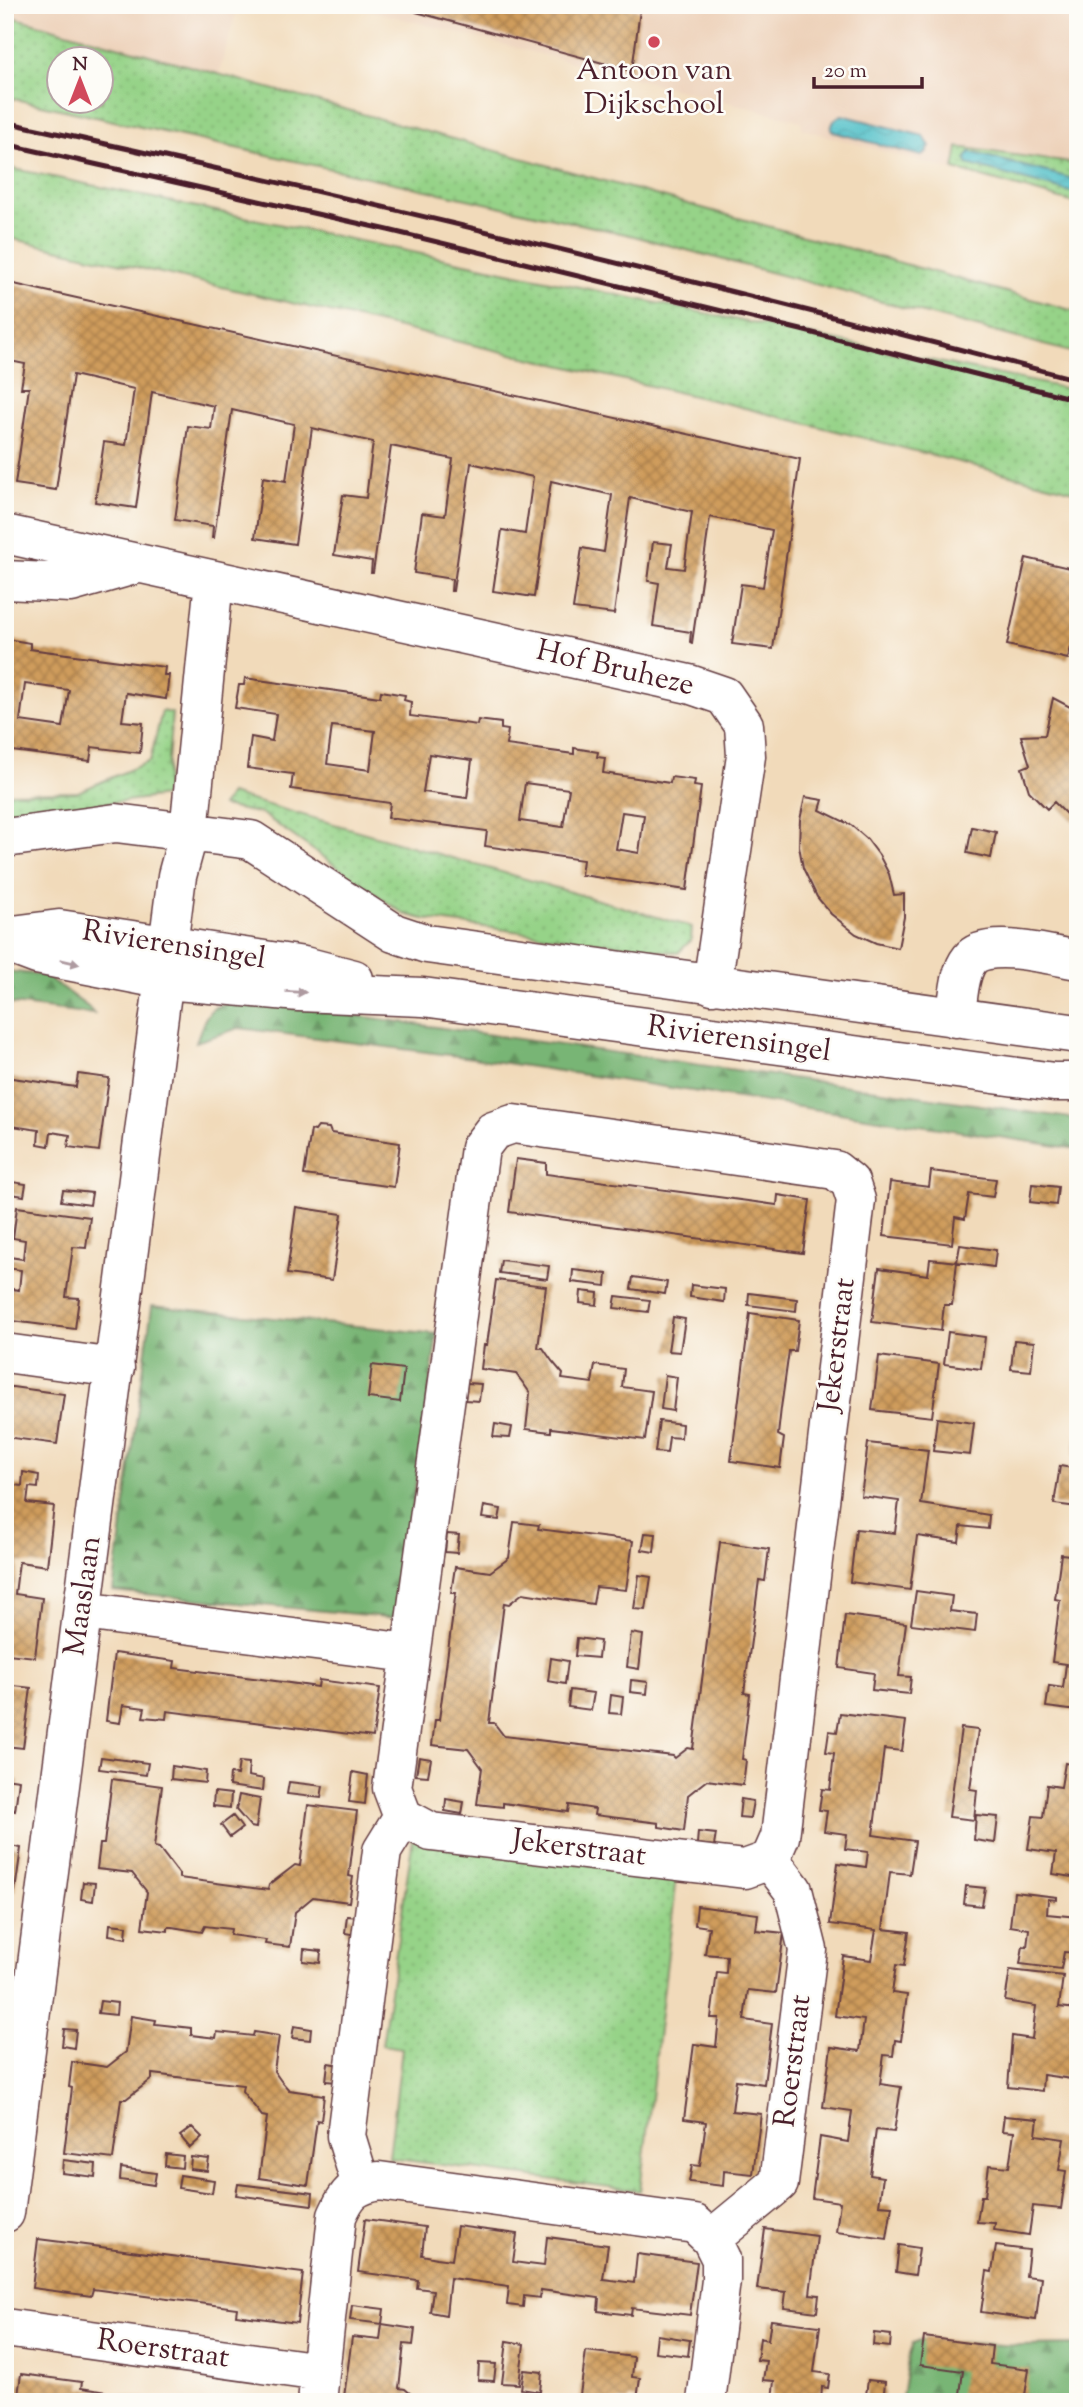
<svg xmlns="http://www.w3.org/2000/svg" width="1083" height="2407" font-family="'Sorts Mill Goudy',serif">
<defs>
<pattern id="grass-dots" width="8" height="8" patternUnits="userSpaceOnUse" patternTransform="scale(1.75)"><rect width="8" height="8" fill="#96d388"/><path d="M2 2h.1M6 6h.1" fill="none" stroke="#83b576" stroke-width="1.8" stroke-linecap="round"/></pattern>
<pattern id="forest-firs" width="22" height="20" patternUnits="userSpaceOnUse" patternTransform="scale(1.75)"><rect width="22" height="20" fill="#78b574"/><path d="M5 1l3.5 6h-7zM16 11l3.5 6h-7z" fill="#64935f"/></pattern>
<pattern id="water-waves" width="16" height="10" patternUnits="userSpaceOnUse" patternTransform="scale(1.75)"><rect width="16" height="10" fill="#53c1c9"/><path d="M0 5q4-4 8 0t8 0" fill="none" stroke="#4aa5ad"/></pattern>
<pattern id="building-cross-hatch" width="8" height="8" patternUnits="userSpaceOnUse" patternTransform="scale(1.75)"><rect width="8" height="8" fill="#cf9c5c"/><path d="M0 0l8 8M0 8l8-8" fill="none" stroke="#aa7f4c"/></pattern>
</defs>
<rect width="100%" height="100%" fill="#fdfcf7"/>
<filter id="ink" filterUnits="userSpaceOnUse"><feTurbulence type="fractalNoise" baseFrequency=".0143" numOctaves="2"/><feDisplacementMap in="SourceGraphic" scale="14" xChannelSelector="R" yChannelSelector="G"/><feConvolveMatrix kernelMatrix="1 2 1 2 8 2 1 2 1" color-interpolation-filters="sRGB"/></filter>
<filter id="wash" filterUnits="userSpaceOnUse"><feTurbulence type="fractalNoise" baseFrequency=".00686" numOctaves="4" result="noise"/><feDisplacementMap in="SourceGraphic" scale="28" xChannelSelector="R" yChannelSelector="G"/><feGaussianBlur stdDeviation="1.57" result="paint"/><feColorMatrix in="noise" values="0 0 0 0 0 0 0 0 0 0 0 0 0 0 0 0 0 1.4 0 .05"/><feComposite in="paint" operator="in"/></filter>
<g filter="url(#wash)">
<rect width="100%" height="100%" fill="#f1daba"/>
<path fill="#edd1b9" d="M5,5h233l-21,76 -212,-57z
M349,5h729v200l-276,-76v-8z"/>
<path fill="url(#grass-dots)" stroke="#70795a" stroke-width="2" fill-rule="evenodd" d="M5,15l1073,297v42l-448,-119 -625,-138zM60,60h42v42h-42z
M958,147l120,17v40l-124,-35z
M5,167l1073,224v101l-345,-87 -728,-168z
M162,711l10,2 -7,83 -160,20v-23l73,-1 72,-31z
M230,794l462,133 -1,13 -13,13 -254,-34 -20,-5 -142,-100 -40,-8z
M413,1838l265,30 -38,323 -251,-33 13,-110 -20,-3z"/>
<path fill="url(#forest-firs)" stroke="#616a50" stroke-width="2" d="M5,971l39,4 44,32 6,7 -89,-11z
M247,1000l831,119v30l-605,-91 -234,-30 -43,14c13,-36 13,-37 51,-42z
M152,1306l285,28 -40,284 -284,-27z
M920,2340l99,6 59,-1v57h-177l8,-47 4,-12z"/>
<path fill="url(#water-waves)" stroke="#4e707a" stroke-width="2" d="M842,115l81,21 7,10 -4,7 -5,3 -87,-24 -3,-3c2,-8 4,-11 11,-14z
M970,152l108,28v14l-111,-30 -1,-6z"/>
<g id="blocks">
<path fill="url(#building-cross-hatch)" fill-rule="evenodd" d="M399,5h231v3l10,2 -8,61 -216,-59v-1z
M5,282l795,177 -27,190 -41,-5 9,-60 22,3 9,-57 -62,-13 -18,126 -2,-1 1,-10 -38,-6 6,-43 -11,-2 5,-39 19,2 -4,23 16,2 8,-57 -62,-14 -16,116 -41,-5 9,-61 22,4 8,-57 -61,-14 -17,116 -41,-6 9,-61 23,4 8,-57 -62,-14 -18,128h-2l1,-12 -38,-6 8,-60 23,3 8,-57 -62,-13 -18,127h-2l1,-12 -38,-6 9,-60 23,3 7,-56 -61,-14 -17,116 -40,-6 8,-61 23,4 8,-57 -62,-14 -18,128h-2l1,-12 -38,-6 13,-94 23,3 3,-23 -62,-14 -16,116 -41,-6 9,-60 22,3 8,-56 -61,-14 -17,115 -41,-6 14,-96h-8l4,-24 -20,-4z
M1026,558l52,12v78l-7,-1 -3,12 -61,-14z
M7,639l23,4v6l135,18 -1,8h5l-3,24 -40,-6 -4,28 21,2 -3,30 -48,-6 -2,14 -85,-11zM25,684l44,6 -6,37 -43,-6z
M245,678l135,19 1,-6 24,4 -1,5 7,2 -1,14 67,9 1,-5 23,3v6l7,1 -2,15 68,9v-6l24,4 -1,5 8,1 -2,15 67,10 1,-6 24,3 -1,6 7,1 -14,103 -106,-15 2,-15 -98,-14 2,-15 -99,-13 2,-15 -99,-14 2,-15 -46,-6 4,-31 21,4 4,-27 -41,-6 4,-23h5zM332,726l43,5 -5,39 -43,-6zM429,754l43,6 -5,38 -44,-6zM525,783l44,6 -6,38 -43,-6zM622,812l22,3 -5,38 -23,-4z
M1053,698l23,12 -2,11 4,1v101l-4,-1 -20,-20 -7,7 -18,-18 -7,-23 8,-3 -9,-29 24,-1z
M805,797l18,3 -3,10 31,15 16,14 12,16 10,19 5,21 10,-1v23l-6,31 -22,-5 -20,-9 -25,-20 -14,-17 -14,-29 -4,-22 1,-26z
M972,827l24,5 -5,26 -24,-5z
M78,1074l31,4 -10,73 -31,-4 2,-12 -19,-3 -2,14 -11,-2 1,-14 -34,-5v-48l71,10z
M318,1127l11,1 2,5 69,10 -6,44 -90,-12 7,-45 4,1z
M516,1159l30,4v11l231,31 1,-10 32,5 -7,53 -294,-41z
M931,1171l65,8 -3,18 -24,-3 -4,25 -10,-2 -3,27 -68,-8 6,-54 39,5z
M5,1181l21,3 -2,12 -19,-3z
M1032,1184l26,3 -2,18 -26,-3z
M63,1190l29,3 -2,12 -29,-4z
M17,1207l73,10 -4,31 -13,-1 -7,50 13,1 -4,31 -70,-9 1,-32 13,2 2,-20 -14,-2 2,-11 14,2 2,-19 -12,-2z
M296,1207l46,7 -10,66 -45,-6z
M960,1245l36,5 -2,17 -37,-5z
M930,1259l27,3 -5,43h-8l-3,26 -69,-9 7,-54 49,7z
M501,1260l48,6 -2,13 -48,-6z
M573,1270l34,4 -1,12 -34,-4z
M633,1277l34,5 -2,12 -34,-5z
M496,1280l50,6 -8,62h5l9,13 11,13 -1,5 30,4 3,-18 29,4 -2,18 30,4 -7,49 -94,-12v4l-25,-3 4,-36 -7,-10 -7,-9 -35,-5 3,-24h3z
M691,1285l34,4 -1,13 -34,-5z
M581,1291l17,2 -1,12 -17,-2z
M749,1293l48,6 -1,12 -48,-6z
M616,1296l34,4 -2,12 -34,-4z
M750,1313l49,7 -4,31h-6l-8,57 -3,27 6,3 -4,30 -49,-7z
M673,1317l12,2 -5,33 -12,-1z
M948,1332l37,5 -4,32 -37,-5z
M1014,1340l20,2 -3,29 -20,-2z
M879,1356l60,8 -7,53 -60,-7z
M372,1365l32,4 -4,33 -32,-4z
M665,1375l12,2 -4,34 -12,-2z
M467,1383l14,1 -2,17 -14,-1z
M5,1386l59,8 -7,50 -52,-7z
M937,1418l37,5 -4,32 -37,-4z
M659,1421l23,3 -1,14 -12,-1 -2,16 -12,-1z
M495,1424l17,3 -2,11 -17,-1z
M1076,1436h2v22l-5,-1z
M868,1443l60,7 -7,54 68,11 -1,14 -27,-3 -2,16 -42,-6 -7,54 -60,-8 6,-53 39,4 4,-32 -38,-5z
M1060,1466l18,3v38l-24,-3z
M23,1472l16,3 -1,13 -9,-1 -2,16 27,3 -7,60 -28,-4 -4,32 27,4 -7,59 -27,-3 -3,8v-178l17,2z
M484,1506l17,3 -2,11 -17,-2z
M514,1522l25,3 -1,4 95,12 -7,49 -30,-3 -3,17 -70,-11 -14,11 -5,-1 -15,120h5l10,13 169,20 2,2 13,-10 5,1 27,-207 49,7 -4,32 -6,-1 -15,113 6,1 -8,65 4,1 -3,25 -36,-5 -9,7 -10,8 -4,36 -25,-4v-4l-65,-8 1,-6 -26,-4 -1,7 -65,-9v4l-26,-3 5,-36 -14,-19 -36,-4 3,-25h4l16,-122 1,-5h-5l4,-26 35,5 19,-14z
M645,1533l11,1 -2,18 -12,-2z
M447,1534l12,1 -2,18 -12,-1z
M1061,1554l17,2v155l-32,-4 3,-21 14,2 3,-24 -14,-2 8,-62 -5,-1z
M639,1575l12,2 -5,33 -12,-1z
M916,1591l36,5 -2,15 27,3 -2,18 -64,-8z
M845,1615l61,8 -7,53 12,1 -2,17 -37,-4 2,-17 -35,-5z
M631,1633l12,2 -4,34 -12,-2z
M577,1638l23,3 -2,17 -23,-2z
M114,1653l61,8 -1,7 87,11 57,8 1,-7 61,8 -7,49 -206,-26 -1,8 -23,-2 2,-9 -22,-3 -3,18 -14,-2z
M551,1658l17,3 -3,23 -17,-3z
M631,1680l17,2 -1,12 -17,-2z
M5,1685l26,3 -8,60 -18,-2z
M570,1690l24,3 -3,17 -23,-3z
M611,1695l12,2 -2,17 -12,-1z
M840,1713l66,8 -4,30 -18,-2 -11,86 42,6 -5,33 -20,-2 -7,57 26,3 -5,34 -8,-1 -4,28 15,2 -6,46 -6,-1 -2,16 -9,-1 -4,29 21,3 -7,45 -18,-2 -6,45 13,2 -4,28 13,1 -5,33 -51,-7 4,-30 -28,-4 8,-61 28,5 4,-31 -29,-4 8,-60 29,4 4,-31 -29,-4 8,-60 28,4 5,-30 -46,-6 8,-61 28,4 2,-15 -23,-3 2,-15 -23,-3 3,-20 -8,-1 3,-21 8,1 2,-18 2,-19 -8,-1 3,-21 8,1z
M961,1728l17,2 -8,59 7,1 -3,30 -25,-3z
M101,1757l47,6 -2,12 -47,-6z
M419,1757l12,2 -3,17 -12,-1z
M239,1762l10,1 -1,13 16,3 -1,12 -34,-5 1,-12 7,1z
M1065,1763l13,2v113l-25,-4 3,-21 -28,-4 5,-33 10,1 4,-32 14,2z
M172,1766l34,5 -1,12 -34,-4z
M353,1772l15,3 -3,29 -16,-2z
M5,1778l14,2 -4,31 -10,-2z
M112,1779l50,7 -8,61 5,1 20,26v4l89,12 1,-5 26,-20 5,1 8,-61 49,6 -8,65 4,1 -4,25 -36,-5 -18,15 -5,35 -25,-3 1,-4 -36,-5 1,-6 -26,-3 -3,6 -30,-5h-4v4l-26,-3 5,-36 -15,-19 -35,-4 3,-25h4z
M289,1782l34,4 -2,12 -34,-4z
M214,1792l17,2 -1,14 -17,-2z
M239,1795l21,4 -4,29 -5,-1 -15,-17z
M446,1799l18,3 -2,12 -17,-3z
M741,1799l12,2 -3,17 -11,-1z
M976,1815l22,2 -3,26 -21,-3z
M233,1816l9,12 -12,9 -9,-12z
M698,1832l18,2 -2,12 -17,-2z
M5,1845l16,3 -6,43 -10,-2z
M83,1882l12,1 -2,18 -12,-2z
M966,1886l19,2 -3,18 -18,-2z
M1014,1892l43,5v3l-9,-1 -1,15 31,3 -1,36 -13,-1 -3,17 -41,-5 3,-18 4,1 2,-18 -19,-3z
M697,1906l61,8 -2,16 28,3 -8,60 -28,-3 -4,30 28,4 -8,60 -28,-4 -4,31 29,3 -8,60 -29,-3 -1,15 -34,-4 3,-17 8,1 6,-44 -22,-3 10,-75 22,3 3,-29h-8l6,-46 9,1 1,-17 -22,-2 4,-27 -14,-2z
M347,1916l12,1 -2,18 -12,-2z
M110,1924l17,2 -1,12 -17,-3z
M304,1949l17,2 -1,12 -17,-2z
M1010,1970l53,6 -4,31 19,2v40l-2,-1 -4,31 -29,-4 -1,16 -34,-4 4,-51 20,3 4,-33 -31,-5z
M100,2001l17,2 -1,12 -18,-2z
M131,2016l25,4 -1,4 36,4v7l25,3 1,-6 36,4 1,-4 25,4 -5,35 7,10 8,9 35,5 -3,26 -4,-1 -9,65 -49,-7 8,-61 -5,-1 -20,-25 1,-6 -91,-11v5l-26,20h-5l-8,60 -49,-6 8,-65 -3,-1 3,-25 35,5 19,-15z
M294,2026l17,3 -1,11 -18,-2z
M64,2029l12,1 -2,18 -12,-2z
M328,2063l12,2 -3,17 -11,-1z
M1004,2116l34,3 -2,16 28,4 -5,31 7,1 -5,38 -28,-3 -4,29 -35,-5 1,-7 -18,-1 4,-26h4l4,-31 20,2 5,-35 -12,-1z
M192,2127l10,10 -12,11 -10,-12z
M166,2154l17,2 -1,12 -17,-2z
M191,2157l18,2 -2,12 -17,-2z
M63,2160l33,4 -1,13 -33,-4z
M121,2168l35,5 -2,12 -34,-5z
M180,2175l34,5 -2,13 -34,-5z
M238,2184l75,9 -1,12 -76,-10z
M365,2219l60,8 -3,28 15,3 15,2 5,-34 60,8 -4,28 15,2 16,2 3,-29 61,8 -5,34 31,4 3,-29 60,8 -7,53 -58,-7 -1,7 -33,-4 1,-13 -58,-8 -1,8 -16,-2 -1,11 -16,-2 2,-19 -59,-8 -4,37 -16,-3 3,-22 -16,-2 1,-8 -60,-8z
M765,2229l52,7 -7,58 9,1 -2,17 -33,-4 2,-16 -29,-3z
M38,2239l265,34 -6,50 -61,-8 1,-7 -115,-15 -29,-4 -2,7 -59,-8z
M899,2245l20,3 -4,27 -19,-3z
M996,2246l33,4 -3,26 15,2 -5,42 -55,-8 6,-41 5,1z
M352,2305l32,4 -2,15 -32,-4z
M771,2320l49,6 -6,46 16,2 -2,14 -6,-1 -1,15h-58v-4l9,2 2,-19 -11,-1 3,-19 -9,-1 3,-22 8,2z
M382,2324l33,5 -2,16 -9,-1 -5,44 6,1 7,6 -1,7h-39l-28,-5 8,-60 28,3z
M874,2333l17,2 -1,12 -17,-2z
M657,2335l33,5 -2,16 -33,-4z
M924,2337l68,9 -2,18 39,5 -5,33h-65l4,-31 -43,-6z
M507,2341l17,3 -5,40 -17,-1z
M586,2351l48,6 -2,20 8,1 -3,21 -8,-1 -1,4h-49z
M479,2363l17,1 -2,17 -16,-1z
M524,2370l18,2 -2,20 -19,-3z
M21,2374l61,8 -1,6 90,14h-154z
M868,2380l17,2 -2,20h-18z"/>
</g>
</g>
<g filter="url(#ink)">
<use href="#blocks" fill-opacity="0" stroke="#633b40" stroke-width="2"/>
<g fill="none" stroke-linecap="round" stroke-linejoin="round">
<g stroke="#633b40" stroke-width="41">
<path id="minor" d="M5,534l684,150 35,12 20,29 2,31 -34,229
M5,580l66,3 63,-18
M5,838l111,-15 135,17 143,93 33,11 651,90
M5,936l54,-7 245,37 50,13
M5,943l32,12 129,25 133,12 124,5 631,85h24
M955,1018c4,-19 3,-44 15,-59 16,-21 84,-3 108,1
M513,1124l322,46 15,12 6,18 -76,637 -10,23 -25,9 -314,-37 -28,-15 -11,-29 88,-640 13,-17z
M5,1353l110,15
M83,1611l326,42
M361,2185l-15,-49 36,-285 21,-34
M5,2213l172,-1337 12,-44 25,-252
M711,2239l68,-56 29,-233 -15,-60 -23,-30
M5,2328l315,44
M317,2402l20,-186c11,-24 16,-30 42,-35l316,43 16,15 10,20v21l-15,122"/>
</g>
<use href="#minor" stroke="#fff" stroke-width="38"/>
<path stroke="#4a1f2b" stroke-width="5" d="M5,122c360,77 717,165 1073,258
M5,144l383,86 413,100 277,70"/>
</g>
<defs><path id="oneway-solid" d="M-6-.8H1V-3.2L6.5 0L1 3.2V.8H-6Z" transform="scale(1.75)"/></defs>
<g fill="#ae9aa0">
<use href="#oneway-solid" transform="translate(70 962) rotate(13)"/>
<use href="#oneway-solid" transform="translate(296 992) rotate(3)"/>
</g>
</g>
<circle fill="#d1495b" stroke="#fdfcf7" stroke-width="2.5" cx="654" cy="42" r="7"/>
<g text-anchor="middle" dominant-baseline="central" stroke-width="5" stroke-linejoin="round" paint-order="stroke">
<g font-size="30" fill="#4a1f2b" stroke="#fdfcf7">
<text x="654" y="71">Antoon van<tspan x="654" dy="34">Dijkschool</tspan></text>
</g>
<g font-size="30" fill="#4a1f2b" stroke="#fdfcf7">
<text transform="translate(615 669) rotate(13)">Hof Bruheze</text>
<text transform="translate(174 946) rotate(9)">Rivierensingel</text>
<text transform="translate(739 1040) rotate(8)">Rivierensingel</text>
<text transform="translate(838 1345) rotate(-83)">Jekerstraat</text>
<text transform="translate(84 1596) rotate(-82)">Maaslaan</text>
<text transform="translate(579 1849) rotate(7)">Jekerstraat</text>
<text transform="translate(794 2061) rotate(-83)">Roerstraat</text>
<text transform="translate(163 2350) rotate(8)">Roerstraat</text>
</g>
</g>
<rect width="1083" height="2407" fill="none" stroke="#fdfcf7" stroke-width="28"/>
<g transform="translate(80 80)"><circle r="33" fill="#fdfcf7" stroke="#b5a4a5" stroke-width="2"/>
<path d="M0-5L12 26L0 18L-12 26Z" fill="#d1495b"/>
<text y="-10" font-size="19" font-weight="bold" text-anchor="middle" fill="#4a1f2b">N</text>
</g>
<path d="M814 77v10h108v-10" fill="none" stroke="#4a1f2b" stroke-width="3.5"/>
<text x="824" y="77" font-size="21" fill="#4a1f2b" stroke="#fdfcf7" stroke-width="5" paint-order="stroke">20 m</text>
</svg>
